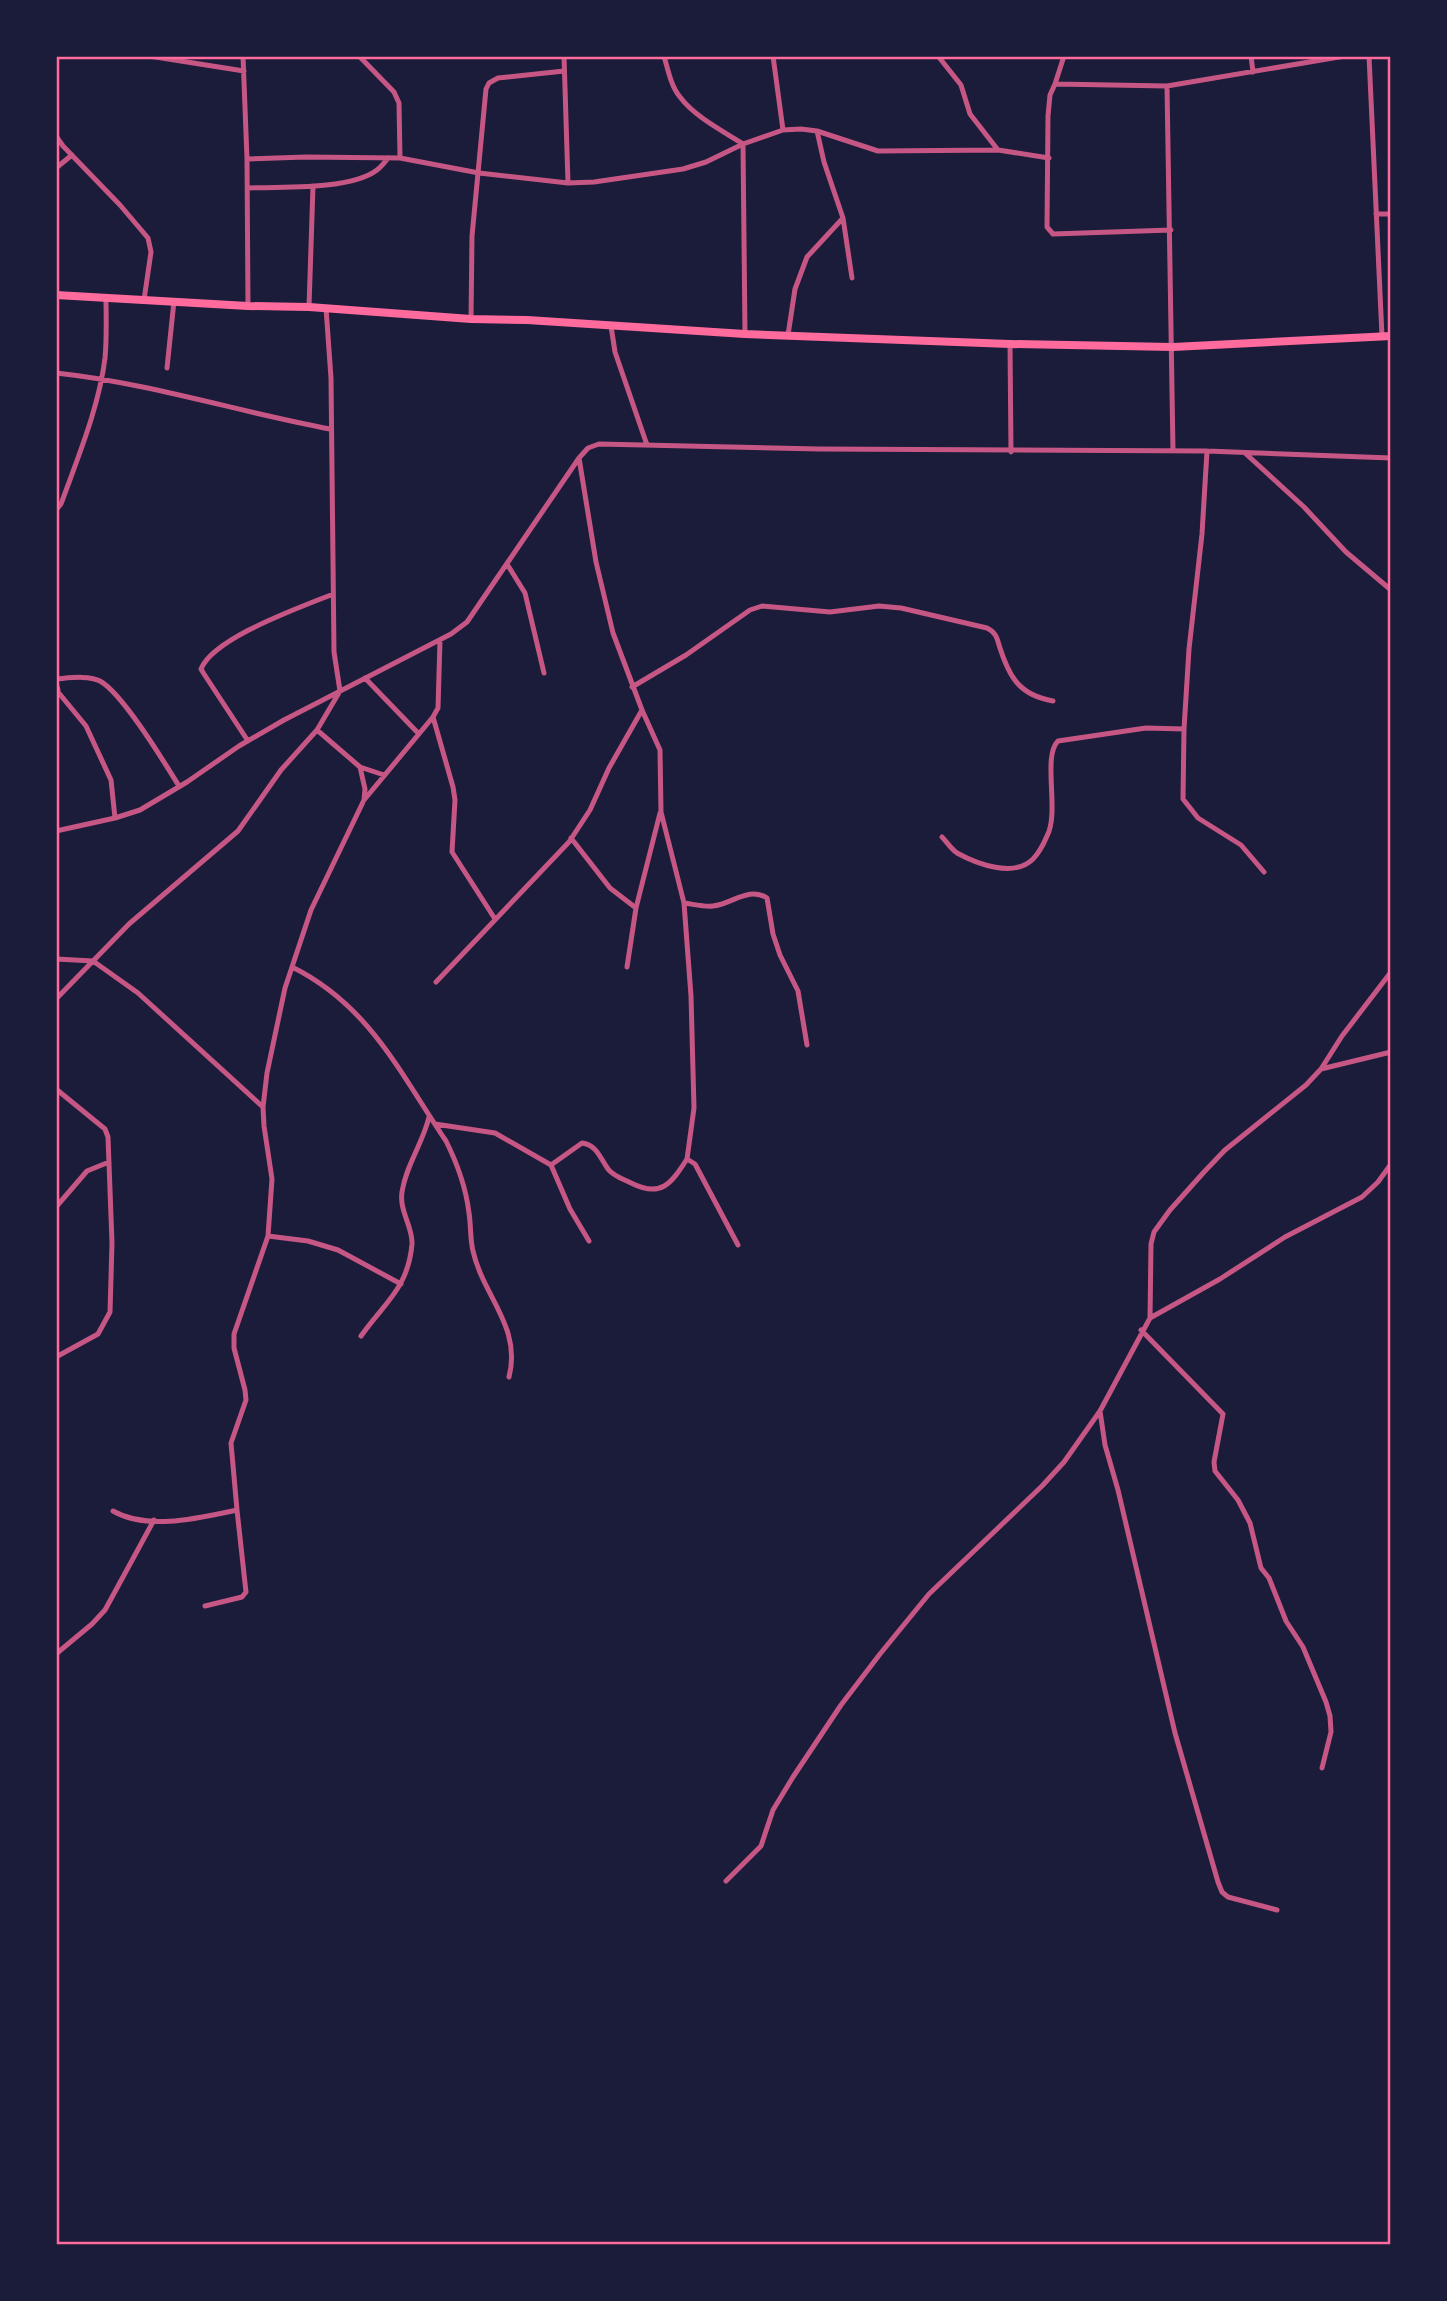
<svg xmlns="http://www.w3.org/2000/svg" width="1447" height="2301" font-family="'PT Sans Narrow',sans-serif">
<rect width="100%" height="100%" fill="#1b1b3a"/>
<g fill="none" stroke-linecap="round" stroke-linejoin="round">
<path stroke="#c65784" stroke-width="5" d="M149,56l95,15
M243,56l4,103 1,147
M359,56l35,36 5,11 1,55
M564,56l4,127
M664,56c4,14 7,30 16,41 15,20 43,34 63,47l2,190
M773,56l10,74
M938,56l23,29 9,29 28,36
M1251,56l2,16
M1369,56l13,280
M1055,84l9,-28
M1167,86l6,365
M817,131l7,31 19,56 9,60
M56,136l7,10 57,59 28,33 3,14 -7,48
M247,159l59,-2 94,1 79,15 89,10 26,-1 89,-13 23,-7 37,-18 40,-14 18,-1 16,2 61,20 120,-1 51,8
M56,168l16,-13
M247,188c33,-1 104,2 130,-18 4,-3 8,-8 11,-12
M1376,214h15
M1171,230l-118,4 -6,-7 1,-111 2,-21 5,-11 112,2 178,-30
M309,307l4,-121
M471,319l1,-83 14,-147 3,-6 9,-5 66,-7
M611,326l4,26 32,93
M788,335l7,-46 12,-32 36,-39
M1010,344l1,108
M167,368l7,-67
M56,373c93,10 183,39 274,56
M1207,451l-5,83 -13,115 -5,80 -1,70 15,19 43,27 23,27
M1245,453l59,54 42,45 45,38
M579,458l17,104 17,71 29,77 18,40 1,62 23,91 7,93 3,112 -7,51 8,5 43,81
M56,510l5,-6c17,-47 38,-97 44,-146 2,-20 1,-41 1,-61
M507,564l18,29 19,80
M365,678l53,55
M56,679c13,-1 32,-4 44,2 23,13 64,81 79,105
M56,683l2,7 -2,4
M632,687l54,-32 64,-45 12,-4 68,6 49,-6 22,2 86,20c8,4 10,9 12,17 10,32 20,50 54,56
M58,692l28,34 25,54 4,38
M433,717l20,70 2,13 -3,52 43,67
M317,730l43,37 5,22 -1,11
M248,741l-44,-67 -3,-5c13,-32 101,-62 132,-75
M360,767l24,8
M56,831l59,-13 25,-8 47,-28 52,-36 45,-26 167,-86 16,-12 112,-164 9,-10 11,-4 220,5 388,2 184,7
M942,837c5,5 9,12 15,16 20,11 57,25 76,6 6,-6 11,-16 14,-23 13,-24 -5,-79 11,-95l88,-13 38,1
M571,838l39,50 26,20
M684,903c9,1 19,4 29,3 19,-2 36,-20 54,-8l6,36 7,21 18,36 9,54
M56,959l37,2 36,-37 109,-93 43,-61 36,-40 23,-39 -6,-39 -3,-274 -5,-70
M292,967c77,38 108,106 154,174 11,22 20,47 23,72 2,12 1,26 4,38 10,45 49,76 36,126
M627,967l9,-59 24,-95
M436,982l133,-140 21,-32 19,-42 33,-58
M56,999l37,-38 45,32 125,114
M1321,1069l21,-33 49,-64
M56,1089l49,40 3,8 4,106 -2,69 -12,22 -42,23
M435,1124l60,9 56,32 19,44 19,32
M551,1165l31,-22c15,2 18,15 26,26 5,7 15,10 23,14 30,15 40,1 56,-24
M56,1207l31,-36 22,-9
M268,1236l40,5 30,9 63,34
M1150,1318l1,-74 3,-12 16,-22 34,-38 21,-22 81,-65 15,-16 70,-17
M1141,1330l82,84 -9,48 1,9 23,29 12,23 11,45 8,10 17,43 17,26 23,55 4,14 1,16 -9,36
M361,1336c23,-33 47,-47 51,-92 1,-17 -13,-33 -10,-52 4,-27 21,-49 27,-75
M113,1511c35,20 86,7 124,-1l-6,-67 15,-43 -1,-10 -11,-42v-14l34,-98 4,-57 -8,-53 -1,-19 4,-34 18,-85 26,-78 53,-110 69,-83 5,-9 2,-68
M205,1606l37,-9 4,-5 -9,-82
M56,1654l36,-30 13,-14 49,-90
M726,1881l35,-35 12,-36 20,-33 48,-72 39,-51 49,-60 113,-108 22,-24 36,-51
M1277,1910l-49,-13 -6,-5 -4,-10 -43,-149 -57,-243 -13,-45 -5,-34 50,-93 70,-39 65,-42 77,-40 16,-15 13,-18"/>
<path stroke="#ff6b9d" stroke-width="8" d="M56,295l192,11 61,1 162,12 56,1 218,14 265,10 163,3 218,-11"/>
</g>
<rect width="1447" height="2301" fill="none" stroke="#1b1b3a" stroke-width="116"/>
<rect x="58" y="58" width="1331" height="2185" fill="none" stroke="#ff6b9d" stroke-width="2.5"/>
</svg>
